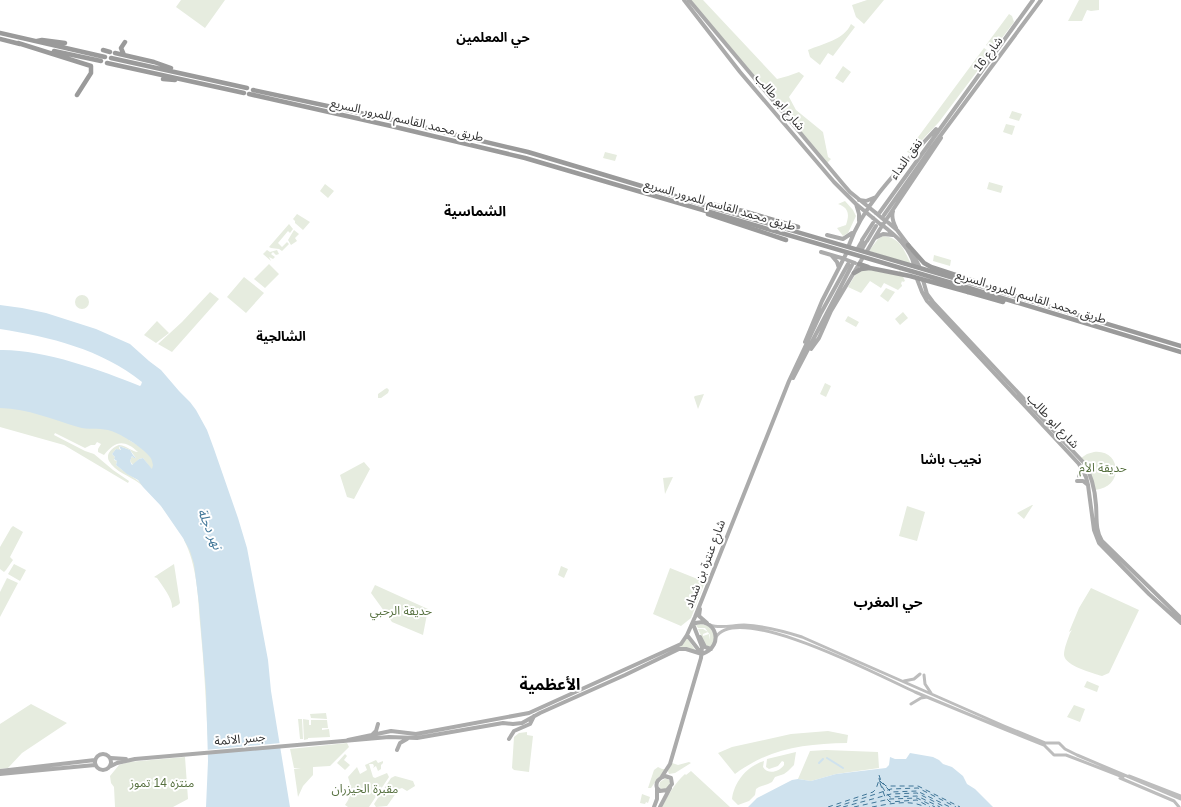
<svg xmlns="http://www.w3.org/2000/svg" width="1181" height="807" font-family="Arial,'Noto Sans Arabic',sans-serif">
<rect width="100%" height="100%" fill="#fff"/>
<path fill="#e6ecdf" d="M181,0h44l-20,28 -29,-21z
M691,0h12l74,79 11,-3 11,-4 5,4 -15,21 7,13 27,22 5,25 3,2 -4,4z
M867,0h17l-20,24 -8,-7 -4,-12z
M1079,0h20v10l-8,1 -4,-1 -5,11h-14z
M1009,14l3,2 2,6 -21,28 -7,-5z
M851,24l4,3 -22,29 -5,-3 -8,12 -10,-8 -2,-7c14,-6 36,-10 43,-26z
M984,48l7,5 -52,69 -29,31 -3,-1z
M843,66l8,6 -8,11 -8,-5z
M1012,111l10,3 -3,7 -10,-3z
M1006,124l9,2 -3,9 -9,-3z
M605,152l12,3 -2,6 -12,-3z
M989,182l14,4 -2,7 -14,-4z
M325,184l9,7 -6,7 -8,-7z
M845,201l8,9 3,6 -8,17 -5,3 -6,-8 9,-3c3,-9 4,-17 -8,-21z
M297,214l13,8 -7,8 -8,-7v-2l-2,-2z
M289,224l4,5 -3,4 -2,-2 -10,12 4,4 5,-5 2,2 -7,7 -3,-2 -8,-1 -2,-1z
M294,230l5,4 -4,4 2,3 -6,4 -3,-5z
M883,236c17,1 21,14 28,28l-42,-13 9,-12z
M267,250l3,2 7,-2 2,4 -3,1 -3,-3 -2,2 4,3 -2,2 -4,-2 2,4 -8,-7z
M934,255l17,5 -1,6 -17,-5z
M269,264l10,10 -14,14 -11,-9z
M865,269l32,6 3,-5 5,11 -2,1 -1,-1 -1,3 1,1v1l-4,4 -14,-7 -3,5 -11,-7 -9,12 -13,-6 9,-15z
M244,277l20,16 -18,20 -19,-16z
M886,288l9,4 -7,10 -8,-6z
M210,292l9,7 -47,53 -14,-8 24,-22z
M75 302a7 7 0 1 1 14 0a7 7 0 1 1-14 0Z
M903,312l5,6 -8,7 -5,-6z
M848,316l11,6 -3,5 -11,-6z
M157,321l12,12 -13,10 -12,-8z
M825,383l6,3 -5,11 -6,-3z
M387,388l2,2 -1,3 -7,5h-3v-4l7,-5z
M704,394l-6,15 -4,-12 1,-1z
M0,406l22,1v2l4,2 -1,-3 2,-1 6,4 7,-1c14,7 28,13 44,17 7,1 12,0 19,0 8,-1 20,6 26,10v3c9,6 38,16 24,31l-10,-13 -4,1 -6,6 -3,-4 2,-5 2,2h2l-6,-8 -11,-4v2l2,3 -5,-2 -4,5 3,3 -1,3 3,1 -1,4c8,7 18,12 26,19h4l6,-6h5l16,27 -1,4 4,-2 2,4 -1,-5 -5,-5 -14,-27 3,-9 19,33 20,59 7,35 1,16 6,35 -2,22v58l-1,10 -3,9c-2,-40 -4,-79 -8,-119 -2,-27 -3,-58 -16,-83l3,-1 -6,-10 3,-2 -4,-14 -2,1 4,12 -2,2v5c-12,-18 -24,-37 -41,-50 -9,-7 -24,-11 -30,-22 -4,-7 4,-14 10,-16 9,1 13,7 19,7 -14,-13 -23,-11 -34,3l-6,-3v-3l3,-5 -4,-2 -2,3h-4l-6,3 -30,-15 -1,2 31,16 9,3 19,16 16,11 -1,2 -64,-38 -64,-18z
M1094,452c27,-3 31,35 1,38l-14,-32 6,-4z
M364,462l6,7 -16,30 -7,-2 -7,-22z
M673,477l-8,17 -2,-16z
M1033,505l-9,14 -7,-6 15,-8z
M907,506l18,6 -8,29 -18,-5z
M13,526l10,6 -13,25 3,3 -7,10 -2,2 -4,-3v-22l11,-19z
M14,564l12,6 -6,11 -12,-7z
M174,564l6,39 -2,2 -6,3c1,-9 -9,-21 -15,-30l-3,-1z
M561,566l7,3 -4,9 -6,-3z
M670,568l35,14 -14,36 -10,8 -28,-12z
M7,578l11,5 -18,34v-25z
M375,585l53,24 -5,26 -31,-13 -21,-29z
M1091,588l48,22 -30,63 -7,3c-9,-3 -37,-10 -38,-21 0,-7 4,-16 6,-22l2,-3 -3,2 10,-24z
M700,624l9,2 6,10 -3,11 -6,-1 4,-6v-5l-5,-7h-7l-2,-3z
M698,629h5l5,3 -5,2v2l6,-2 1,6 -4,6z
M687,638l9,13 -16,-4z
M1087,681l12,5 -2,6 -13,-5z
M31,704l36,19 -45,30 -14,15 -8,1v-45z
M1074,705l11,4 -5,13 -13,-5z
M326,713l1,6 -16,-1 -1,-4z
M298,719h4l1,20h-3z
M303,719l6,1v5h2v-5h16l1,8h-6v2l7,-1 1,8 -22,1v-6v7l-4,1z
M828,731l20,4 -1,8c-43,1 -77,5 -112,31l-17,-21 14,-6 59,-13z
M527,732v3l6,1 -4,36 -15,-2 -2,-2 2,-31 5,-4z
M347,743l2,4 -19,19 -17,1v8l-10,11 -5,11 -4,-28 7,-1h-7l-4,-19z
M826,750l52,2 1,16 -43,6 -25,7 -13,-2 12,-28z
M796,752l-2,13 -6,6 -4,3 -9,3 -3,5 -4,2 -9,3 -3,2 -1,6 -6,6 -11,4 -6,-6c2,-17 15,-33 32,-38l-1,6c5,8 16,5 21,-2v-3l-2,-1 -4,5 -9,3 -3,-2 1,-8z
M345,754l2,2 -3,4 6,5 -5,5 -8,-7z
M185,757l3,42 -15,8h-58l-1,-20 -3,-4 -1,-7 9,-11 10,-3z
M376,760l2,3 5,-2v2l-2,2v4l-3,2 -2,-5 -3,2 1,-2 -1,-2h-4l4,13 2,1 12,-5 2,4 -20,30h-21l-3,-2c7,-10 7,-16 3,-28l9,-10 3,7 7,-4 -2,-5z
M689,762l2,1 -16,10 -6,1 -1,-3 4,-8 6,2z
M658,767l4,2h4l-8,9 -7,10h-3l6,-18z
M691,771l39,36h-68c6,-12 13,-24 23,-33l1,1z
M395,776l18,5 2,5 -8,5 -5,-3 -3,1 -12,17 -11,1 -2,-3 17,-26z
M666,778l4,3v4l-4,4h-5l-2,-3 1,-4z
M642,794l8,3 -2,6 -2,-1 -1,2 -5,-1z"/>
<path fill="#cfe2ee" d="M0,305l22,3 24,5 50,16 34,15 19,17 12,9 18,21 11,11 6,8 11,20 7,19 24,69 9,30 21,112 3,31 19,116h-84l2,-46 -2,-71 -7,-86 -5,-40 -4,-13 -7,-13 -22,-32 -18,-19 -5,-7 -11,-6 -11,-9 1,-4 -3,-2 1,-2 -3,-3 4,-5 5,1 -2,-4 11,4 3,5 3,3h-2l-2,-2 -2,5 2,4 7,-6 4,-1 9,11 1,-4c-1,-3 -1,-6 -3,-8 -8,-10 -30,-24 -42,-27 -10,-2 -20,0 -30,-3 -27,-8 -49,-18 -78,-19v-58c42,-1 101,20 140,36l1,-1 1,-3c-41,-33 -92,-45 -142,-53z
M910,753l23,4 6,3 4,4 9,3 11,9 4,8 8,5 18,18h-245l9,-9 35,-18 6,-1 13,2 25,-7 50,-6 3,-3 1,-8 5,2h11z"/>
<path fill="#fff" d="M281,743l1,4 -76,7v-4z"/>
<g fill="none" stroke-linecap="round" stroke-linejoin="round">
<path stroke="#cfe2ee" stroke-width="2" d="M827,758l16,10
M819,763l4,-4"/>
<path stroke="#3f7597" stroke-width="1" stroke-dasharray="5 4" stroke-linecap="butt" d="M879,775l2,6 5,5h32l42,21
M879,778c1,7 6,14 11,19l27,-1 23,11
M880,781l11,11 26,-1 33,16
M880,783l5,14 5,5 27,-2 13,7
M828,807l45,-15 3,-3 3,-9
M836,807l55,-18 27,-1 38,19
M843,807l48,-13 26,-1 28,14
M854,807l36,-8 27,-1 18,9
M872,807c17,-3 38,-8 53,0"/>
<path stroke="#bdbdbd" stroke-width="3" d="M710,625c10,4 23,0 34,0 20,1 39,6 58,12l202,89 41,17h14l6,6 12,6 104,44
M716,637c23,-36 168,41 199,55 43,18 86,36 129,53l10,10h12l57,22
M924,675l1,9 6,9
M904,681l10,-2 6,-5
M911,704l10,-6 6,-1
M1129,776l52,20
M1120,778l54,23 5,6"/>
<path stroke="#ababab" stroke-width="4" d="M684,0l56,72 94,110 22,22 17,14
M689,0l154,184 7,8 26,21
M859,200l7,1 10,-4
M856,204l3,10v7
M893,211c-2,6 0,11 3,17
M880,212l153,-212
M884,215l48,-68 109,-147
M884,219l13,11 12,16
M881,224c14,11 29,23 33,41
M827,235l16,4 9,-6
M875,238l8,-4 10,1
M862,240l11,-17
M867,241l9,-15
M849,245c15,-43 56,-82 87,-116
M858,248l4,-7
M862,249l4,-7
M867,251l13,-22 61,-91
M821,252l24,7
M912,252l7,14
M832,256l5,6 2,6
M917,279l5,13 5,9 152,163 7,13 2,8 6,45 5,13 50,51 32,29
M923,280l4,14 6,8 151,161c8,13 11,27 12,42 1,12 -1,25 6,36l79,77
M805,342l17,-41 24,-47
M811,349l8,-11 12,-27 31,-52
M793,378l59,-113
M1079,476l3,-7
M1077,481h6l5,4
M700,609l-1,7 8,7
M693,624c22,-9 33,22 9,30
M687,635l14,18
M700,637l5,10 6,2
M372,735l4,-4 2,-7
M509,739l5,-8 16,-7 4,-8
M348,740l43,-9 25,3 113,-21 152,-69 6,-9 8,-18 94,-236 32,-68 27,-49
M397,750l3,-7 7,-4
M95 762a8 8 0 1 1 16 0a8 8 0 1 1-16 0Z
M111,758l15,1
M111,766l6,-3 18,-4 254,-22 28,1 86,-15 10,1 9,-1 18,-10 85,-38 54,-26h7l16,5
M0,771l95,-11
M0,774l95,-9
M665,776l6,2 1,6 -5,6 -7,1 -3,-3c-2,-6 2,-10 8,-12z
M661,778l9,-14 31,-106 1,-11 -9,-23
M654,807l3,-8v-10
M660,807l10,-19"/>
<path stroke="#9a9a9a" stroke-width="4.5" d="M0,33l105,24
M0,39l20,5
M37,41l5,-1 23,3
M18,43l73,23v7l-14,22
M103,50l7,2
M54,51l47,10
M115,53l39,9 17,6
M124,55l-3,-7 4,-6
M111,58l136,30
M107,63l137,30
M163,79l12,1
M253,90l140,30 135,32 187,56
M249,94l142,32 134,32 188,55
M711,204l32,7 55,16
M708,214l78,26
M908,245l16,18 7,4 46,15
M859,264l9,3
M854,273l7,-4 9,-1
M971,283l210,63
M969,288l212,64
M968,292l35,10"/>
<path stroke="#ababab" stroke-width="4" d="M876,213l7,6
M873,218l7,6
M847,260l8,3"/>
<path stroke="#9a9a9a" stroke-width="4.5" d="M715,208l256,75
M713,213l256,75
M870,268l40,8 58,16"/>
</g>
<g text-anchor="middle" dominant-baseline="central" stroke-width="4" stroke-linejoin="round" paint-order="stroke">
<g font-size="12" fill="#333" stroke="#fff">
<text transform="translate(988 54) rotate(-53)">شارع 16</text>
<text transform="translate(780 102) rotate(50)">شارع ابو طالب</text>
<text transform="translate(407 120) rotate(13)">طريق محمد القاسم للمرور السريع</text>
<text transform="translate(906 159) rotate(-54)">نفق النداء</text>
<text transform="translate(720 205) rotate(16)">طريق محمد القاسم للمرور السريع</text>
<text transform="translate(1031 297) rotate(17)">طريق محمد القاسم للمرور السريع</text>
<text transform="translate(1053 421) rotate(47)">شارع ابو طالب</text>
<text transform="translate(705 564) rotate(-69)">شارع عنترة بن شداد</text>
<text transform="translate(240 739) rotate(-5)">جسر الائمة</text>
</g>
<g font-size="12" fill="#56703f" stroke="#fff">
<text x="1103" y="468">حديقة الأم</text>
<text x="401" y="611">حديقة الرحبي</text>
<text x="162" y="783">منتزه 14 تموز</text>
<text x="365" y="789">مقبرة الخيزران</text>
</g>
<g font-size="13" font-weight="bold" fill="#000" stroke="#fff">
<text x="493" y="37">حي المعلمين</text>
<text x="281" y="336">الشالجية</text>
<text x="951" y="459">نجيب باشا</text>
</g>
<g font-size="13" font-style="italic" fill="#3f7597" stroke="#fff">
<text transform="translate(210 529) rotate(67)">نهر دجلة</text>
</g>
<g font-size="14" font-weight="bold" fill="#000" stroke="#fff">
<text x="475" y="211">الشماسية</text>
<text x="888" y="602">حي المغرب</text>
</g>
<g font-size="16" font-weight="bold" fill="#000" stroke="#fff">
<text x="550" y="684">الأعظمية</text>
</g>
</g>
</svg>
